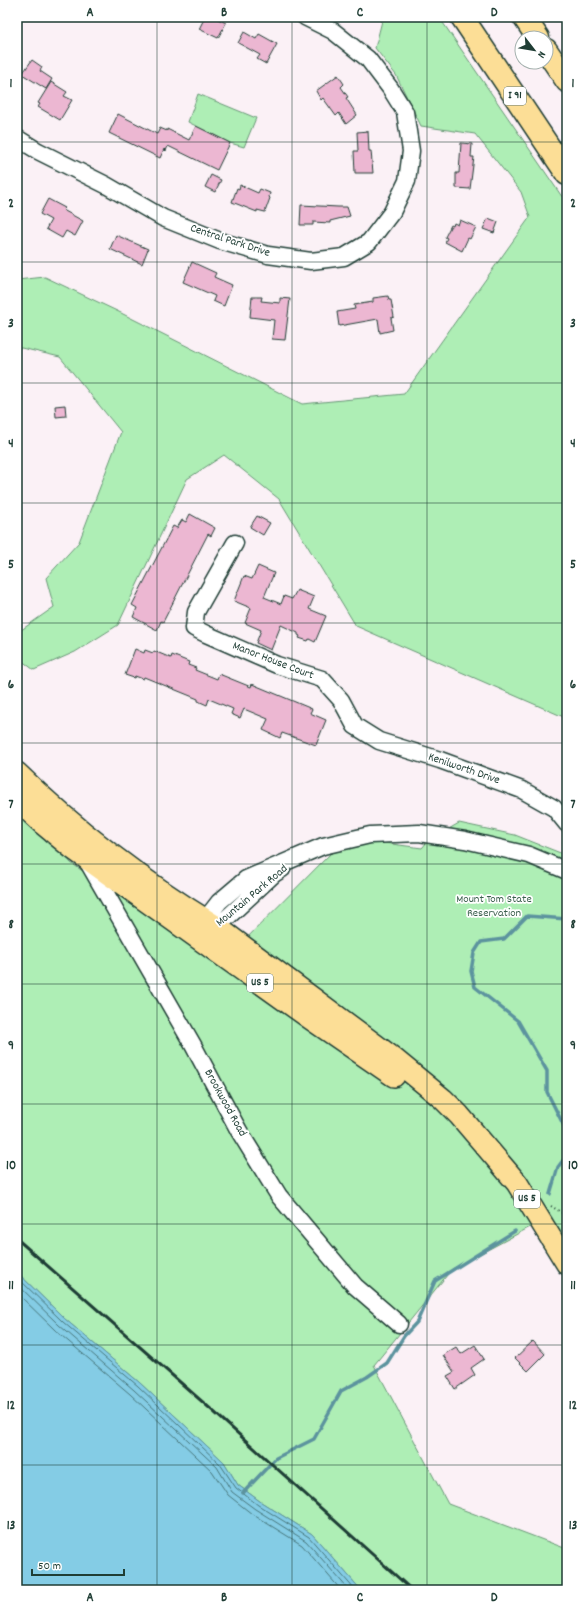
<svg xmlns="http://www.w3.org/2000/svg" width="584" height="1607" font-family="Dekko,sans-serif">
<rect width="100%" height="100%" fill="#fbf1f6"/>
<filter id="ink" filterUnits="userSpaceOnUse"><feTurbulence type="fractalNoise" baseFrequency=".025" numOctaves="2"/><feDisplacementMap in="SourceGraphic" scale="8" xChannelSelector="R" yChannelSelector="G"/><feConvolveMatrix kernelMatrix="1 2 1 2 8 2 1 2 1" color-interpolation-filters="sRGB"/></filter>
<g filter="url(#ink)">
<path fill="#aeeeb5" stroke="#669674" d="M383,17h56l128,187v1077l-33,-56 -82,44 -78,96 74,139 119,45v41h-206l-49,-56 -51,-32 -23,-17 -14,-23 -84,-79 -75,-64 -48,-47v-475l54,66 149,102 126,-127 76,10 6,-7 31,-18 56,12 48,19 3,-136 -210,-92 -77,-127 -55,-44 -37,24 -69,146 -43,27 -41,18 -17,-13v-24l37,-26 -8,-29 33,-36 42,-110 -61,-75 -43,-10v-67l28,-3 74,35 183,92 102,-10 126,-177 -9,-25 -46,-58 -54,-8 -25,-51 -21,-27z
M198,94l58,24 -12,29 -14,-4 -42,-21z"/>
<path fill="#84cce5" stroke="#5c939e" d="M17,1272l48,47 75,64 84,79 14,23 23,17 51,32 49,56h-344z"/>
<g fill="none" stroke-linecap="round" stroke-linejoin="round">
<path stroke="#47767b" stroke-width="1" d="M17,1277l46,45 75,64 82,78 16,24 22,17 51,32 46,53
M17,1284l42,41 75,65 83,77 15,25 23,17 51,32 43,49
M17,1293l38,37 75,64 82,77 16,24 24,19 50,31 39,45"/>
<path stroke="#5c939e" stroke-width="3.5" d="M567,919l-40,-3 -23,23 -23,3 -7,11 -3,18 4,16 43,34 29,50v21l20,40
M550,1194l8,-27 9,-12
M243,1493l33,-35 38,-19 27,-48 26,-14 20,-14 17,-27 13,-14 18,-41 80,-50"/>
</g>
<path fill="#ecb7d2" stroke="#1f3d34" d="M205,17h9l12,6 -8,15 -19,-9z
M244,32l12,7 3,-5 18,10 -11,20 -9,-5 3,-4 -22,-12z
M32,60l10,7 -2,4 12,8 -6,10 -24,-15z
M338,75l6,9 -3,3 7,10 -2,1 11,17 -11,9 -7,-11 -3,3 -13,-18 -2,2 -5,-9z
M51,82l16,10 -3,4 8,4 -12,20 -22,-13 2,-3 -2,-1z
M118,114l39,20 3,-6 7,3v-2l22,11 7,-14 34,17 -13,27 -49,-24 -2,5 -2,-2 -4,9 -51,-25z
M368,131l1,20h2l2,22h-18l-1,-22h4l-1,-19z
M461,143l11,1 -1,13h3l-4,32 -14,-1v-15h3z
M211,175l10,5 -6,12 -10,-5z
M240,185l18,8 2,-4 10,4 -1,4 1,1 -5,14 -8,-2v2l-25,-10 5,-14 2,1z
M48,199l17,9 -2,2 20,11 -8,15 -9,-5 -4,7 -16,-9 5,-9 -11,-6z
M301,205l37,2h9l3,9 -20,5v2l-17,-1v3h-13z
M488,218l10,4 -4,11 -11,-4z
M460,220l16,7 -6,12 -2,-1 -6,13 -17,-9 2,-4 -2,-1 6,-12 2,1 1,-3 4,2z
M116,235l32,14 -6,15 -32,-15z
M192,262l24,11 -2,4 18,8 -8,21 -11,-5 2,-5 -32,-14z
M388,296l1,4h2l3,17 -3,1 2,12 -13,3 -2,-14 -39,7 -2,-14 18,-3 -1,-4 19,-3v-4z
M252,297h10l-1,4 19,2v-5l10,1 -5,41 -13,-1 2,-19 -24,-3z
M65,405l1,11 -10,1 -1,-11z
M190,514l25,14 -4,8 -3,-2 -45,88 -2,-1 -4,9 -24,-13 4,-9 -5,-3 41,-79 4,2 5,-8 4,2z
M257,516l13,7 -7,12 -13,-8z
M258,566l16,7 -10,24 17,7 3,-8 8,3 5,-9 17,7 -5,12 17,7 -11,26 -6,-3 -1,2 -9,-3 1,-2 -2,-1v-2l-17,-8 -10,25 -15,-7 5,-13 -16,-7 6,-15 -17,-7 10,-25 8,3z
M135,649l9,4 1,-3 8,3 1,-2 17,7 1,-3 17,7 -1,3 8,3 -1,2 22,9 2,-5 32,13 1,-3 60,25 -2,4 16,7 -10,25 -34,-12 -2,5 -17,-8 5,-11 -24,-10 -4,9 -9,-4 2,-5 -24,-10 -2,6 -9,-4v-2l-54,-22 -1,2 -8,-3 -1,2 -9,-3z
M533,1341l12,13 -17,17 -13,-13z
M475,1345l9,14 -13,9 4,7 -20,14 -8,-13 7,-4 -11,-17 13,-8 5,7z"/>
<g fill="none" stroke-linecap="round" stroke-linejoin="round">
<g stroke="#1f3d34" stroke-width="19">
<path id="minor" d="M17,138l21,13 68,34 57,33 57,23 48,14 43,6 33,-4 25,-15 23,-30 15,-31 4,-30 -6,-39 -15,-24 -22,-29 -35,-28 -28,-14
M235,543l-39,69 -2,16 12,6 71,31 45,14 19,21 14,26 24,15 61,19 82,30 32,18 13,16
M86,859l107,186 46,86 40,65 76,90 44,38
M199,930l6,-10 14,-18 27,-23 77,-33 47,-11 49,-2 46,7 64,15 38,16
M206,931l11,-4 57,-53 8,-5"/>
</g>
<g stroke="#1f3d34" stroke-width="24">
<path id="major" d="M17,773c58,57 130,111 200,154l176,131 50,41 16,16 58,68 50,81
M17,800l26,24 29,24 239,171 83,57"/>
</g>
<g stroke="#1f3d34" stroke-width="25">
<path id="highway" d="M462,17l105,157
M524,17l14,21
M546,50l21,31"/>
</g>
<path stroke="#1f3d34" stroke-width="2" stroke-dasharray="1 3" stroke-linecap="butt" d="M551,1206l16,10"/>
<use href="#minor" stroke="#fff" stroke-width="16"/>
<use href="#major" stroke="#fcde96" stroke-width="21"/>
<use href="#highway" stroke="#fcde96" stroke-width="22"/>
<path stroke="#1f3d34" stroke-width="3" d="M17,1239l197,173 198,178"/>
</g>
</g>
<path fill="none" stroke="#1f3d34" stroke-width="1" stroke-opacity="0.55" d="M157,17v1573M292,17v1573M427,17v1573M17,142h550M17,262h550M17,383h550M17,503h550M17,623h550M17,743h550M17,864h550M17,984h550M17,1104h550M17,1224h550M17,1345h550M17,1465h550"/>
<g text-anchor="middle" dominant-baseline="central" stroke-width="3.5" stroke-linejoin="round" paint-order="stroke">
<g fill="#fff" stroke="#627771" stroke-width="1">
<rect x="504" y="87" width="22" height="18" rx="3"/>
<rect x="247" y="974" width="26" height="18" rx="3"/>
<rect x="514" y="1190" width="26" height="18" rx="3"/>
</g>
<g font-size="11" font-weight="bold" fill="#1f3d34">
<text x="515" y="96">I 91</text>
<text x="260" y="983">US 5</text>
<text x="527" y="1199">US 5</text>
</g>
<g font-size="12" fill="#1f3d34" stroke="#fff">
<text transform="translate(230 241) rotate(18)">Central Park Drive</text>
<text transform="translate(273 661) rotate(21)">Manor House Court</text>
<text transform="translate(464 769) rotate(19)">Kenilworth Drive</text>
<text transform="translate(252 896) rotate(-40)">Mountain Park Road</text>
<text transform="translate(225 1103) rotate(61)">Brookwood Road</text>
</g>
<g font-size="12" fill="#3c604e" stroke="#fff">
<text x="494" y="899">Mount Tom State<tspan x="494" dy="14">Reservation</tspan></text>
</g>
</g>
<rect width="584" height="1607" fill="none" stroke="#fff" stroke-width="44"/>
<g transform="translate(534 50) rotate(121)"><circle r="19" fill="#ffffff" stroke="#a5b1ae"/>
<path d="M0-3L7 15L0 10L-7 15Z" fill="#1f3d34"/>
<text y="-6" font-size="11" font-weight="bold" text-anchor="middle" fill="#1f3d34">N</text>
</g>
<path d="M32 1569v6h92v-6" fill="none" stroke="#1f3d34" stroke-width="2"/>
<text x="38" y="1569" font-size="12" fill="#1f3d34" stroke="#ffffff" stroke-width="3" paint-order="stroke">50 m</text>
<rect x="22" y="22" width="540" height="1563" fill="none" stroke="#1f3d34" stroke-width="1.5"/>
<g font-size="13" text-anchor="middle" font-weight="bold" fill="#1f3d34">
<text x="90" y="16">A</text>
<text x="224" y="16">B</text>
<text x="360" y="16">C</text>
<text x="494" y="16">D</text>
<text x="11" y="87">1</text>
<text x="573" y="87">1</text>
<text x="11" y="207">2</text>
<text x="573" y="207">2</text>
<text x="11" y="327">3</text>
<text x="573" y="327">3</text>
<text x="11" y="447">4</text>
<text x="573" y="447">4</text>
<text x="11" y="568">5</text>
<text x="573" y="568">5</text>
<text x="11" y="688">6</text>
<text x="573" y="688">6</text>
<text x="11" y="808">7</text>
<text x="573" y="808">7</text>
<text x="11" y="928">8</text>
<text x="573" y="928">8</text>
<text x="11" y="1049">9</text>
<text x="573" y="1049">9</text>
<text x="11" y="1169">10</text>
<text x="573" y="1169">10</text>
<text x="11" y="1289">11</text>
<text x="573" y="1289">11</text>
<text x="11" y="1409">12</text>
<text x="573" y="1409">12</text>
<text x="11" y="1529">13</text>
<text x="573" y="1529">13</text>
<text x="90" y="1601">A</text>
<text x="224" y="1601">B</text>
<text x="360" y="1601">C</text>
<text x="494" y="1601">D</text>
</g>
</svg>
